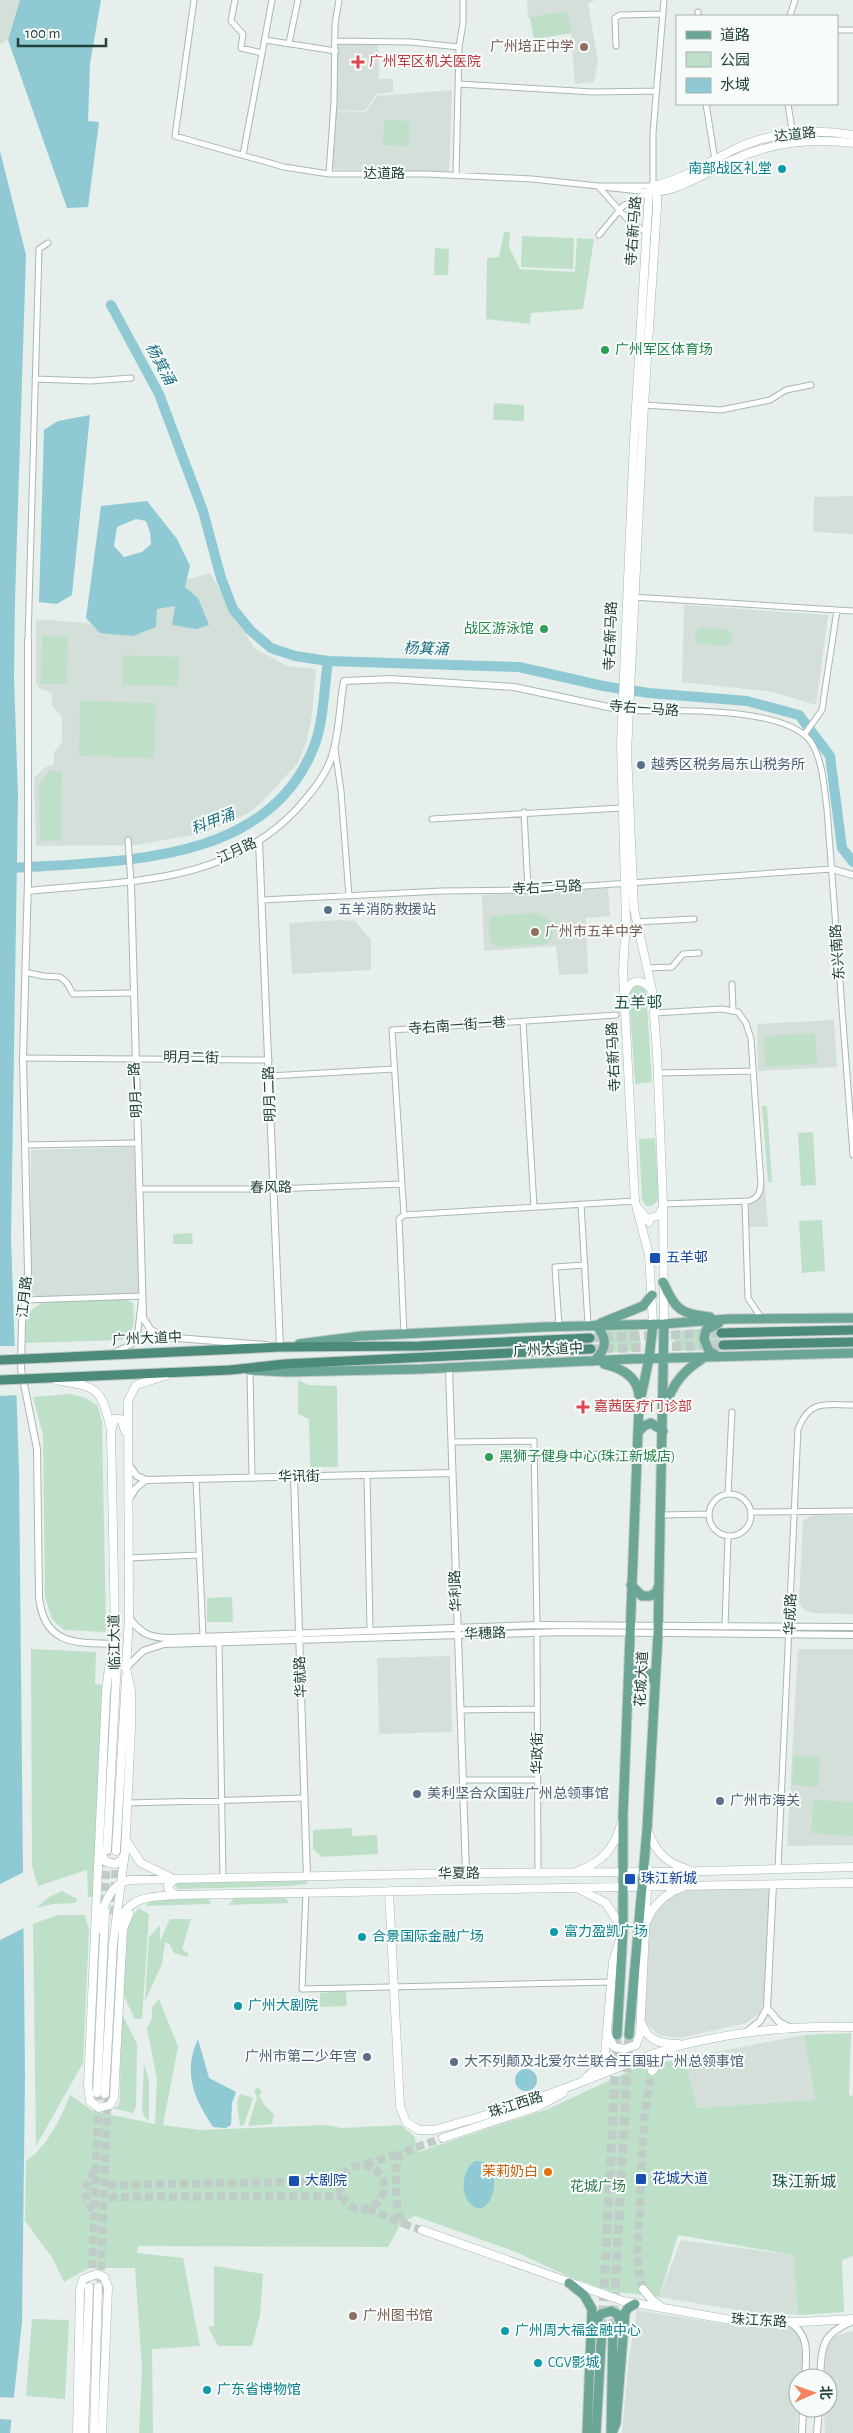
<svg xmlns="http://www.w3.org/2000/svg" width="853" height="2433" font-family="'Alegreya Sans','Noto Sans SC',sans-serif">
<rect width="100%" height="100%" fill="#e6efeb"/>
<path fill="#d4dfda" d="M0,0h20l-12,40 -8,4z
M527,0h69l-8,3 10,59 -4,20 -19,2 -4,-51 -37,6 -4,-21h-2z
M338,43l40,2 1,34h14v13l-17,2 -11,17 -30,-1z
M452,90l-3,82 -118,-3 4,-58 31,1 11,-16z
M853,496v38l-40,-2 1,-35z
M210,573l44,75 33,18 29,3 -4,45 -5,26 -9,23 -37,40 -12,10 -46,20 -66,12 -101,1 -2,-68 12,-11 8,-2v-13l8,-10v-25l-10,-11v-13l-13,-5 -3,-6v-63l73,6 42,-21 35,-24z
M684,605l144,10 -12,90 -43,-13 -91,-10z
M608,888l2,28 -24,2 2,56 -29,1 -3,-29 -72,5 -2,-56z
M340,920l15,1 16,19v30l-79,4 -3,-51z
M834,1020l3,47 -79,4 -1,-47z
M134,1147l5,147 -99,4 -7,-3 -2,-6v-139z
M761,1184h4l3,43h-19v-26l4,-1z
M813,1515l40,1v98l-41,-1 -8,-3 -5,-7 4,-82z
M798,1649h55v196l-66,1z
M450,1656l2,76 -73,2 -2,-76z
M771,1888l-5,103 -6,22 -14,10 -66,15 -21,-3 -15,-13 4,-91 4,-15 21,-22 15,-5z
M804,2035l11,65 -119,8 -12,-50z
M681,2240l112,15 5,60 -48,-3 -91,-15z
M637,2310l86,14 65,3 8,4 5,11 1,22 -1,14h-3l-1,55h-175l7,-75z
M853,2331v102h-28l-1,-25h4v-30h-3l1,-27 8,-15z"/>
<path fill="#bfe0c8" d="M568,11l3,22 -37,6 -4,-22z
M384,120l26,1 -1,25 -26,-1z
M504,232h6l-1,15 11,22 55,3 2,-34 17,1 -11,70 -52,4 -1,11 -44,-5 1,-61 12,-1z
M522,236l52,2 -1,31 -52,-2z
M435,248l14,1 -1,26h-14z
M494,403l30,2v16l-31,-1z
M701,627l27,3 4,4 1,6 -5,6 -28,-2 -4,-1 -1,-10z
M42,635l26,1 -1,48h-26z
M123,655l56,2 -1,29 -55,-1z
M80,701l76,2 -2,55 -75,-2z
M49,771h13l-1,69 -21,1 -1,-56z
M536,913l15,7 2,18 -7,6 -49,3 -5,-3 -3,-8v-17l5,-3z
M636,985l7,1 3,4 6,92 -17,2 -6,-92z
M815,1033l2,31 -52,3 -1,-31z
M762,1106h5l5,76h-4z
M813,1132l3,53 -15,1 -3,-53z
M655,1138l4,62 -8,6h-5l-4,-6 -3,-61z
M822,1220l3,51 -23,2 -3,-52z
M192,1233l1,11h-20v-10z
M124,1298l9,5c1,16 4,28 -12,37l-95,3v-21l3,-10 14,-10z
M720,1327l1,24 -9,-2 -5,-7 3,-12z
M700,1329l-1,18 3,3 -26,1 -2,-7 1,-13z
M638,1330l3,14 -3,7 -31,1 2,-13 -3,-8z
M298,1380l11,5 28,1 1,81h-28l-1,-48 -11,-5z
M71,1394l15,4 11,7 5,16 4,211 -42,-2 -12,-11 -7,-22 -2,-162 -10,-38z
M232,1597l1,25h-26v-24z
M31,1649l65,3 -1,32 7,1 -9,212h-5l-1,-27 -49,16 -6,-20z
M794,1755l26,2 -2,30 -26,-2z
M813,1800l40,2v34l-42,-3z
M352,1828v8l25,-1 1,19 -56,3 -9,-8v-19z
M180,1881h127v3l-17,2 -112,3 -3,-4z
M62,1891l15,8 -1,4 -23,1 -17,4 13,-11z
M235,1897l51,1 3,5 -60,2z
M192,1898l17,1 2,5 -66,2 5,-5z
M138,1908l11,6 -7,105h-7l-11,-23 -1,-6 5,-66z
M57,1915h28l4,15 -6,133 -47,83 -3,-222z
M170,1919h21l-9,30 7,5 -2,3 -13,-4 -5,-10h-4l-3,21 -17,37 4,-64 11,-12v16z
M346,1991l1,15 -27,1v-14z
M159,1999l19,48 -15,78 37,5 126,-5 16,3 59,-3 13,11 4,16 130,-43 90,-42 46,-9 13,50 118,-8 -11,-65 47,-2 -2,62 4,1v160l-11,4 2,52 -46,3 -5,-60 -115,-20 -19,62 -50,-6 -44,-16 -49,-23 -101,-36 -14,7 -13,24 -250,-1 -1,7 46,5 17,88 -48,3 1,84h-14l3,-66 -7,-99h-46l-25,14 -11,-23 -28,-38 1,-60c22,-15 34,-42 44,-66l23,16 62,13 2,-45 -10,-51 5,-9v-12z
M121,2012l16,32 -1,63 -3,6 -22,-5 7,-1 2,-7z
M144,2064l5,17v40l-5,-5 -2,-6z
M259,2087l3,6 -3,2 6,11 9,8 -2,10 -24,2 9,-28 -3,-8z
M240,2094l13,4 -9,27 -4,1 -3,-23z
M214,2266l49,8 -3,42 -8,30h-34l-10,-19 6,-1z
M32,2319l37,1 -4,79 -39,-3z"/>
<path fill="#8ec9d4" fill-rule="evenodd" d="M20,0h81l-11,64 -2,57 11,1 -11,85 -21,1 -59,-168z
M0,151l26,104 -11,344 -1,79 4,118 -7,443 8,229 6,609 -3,245 -12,111h-10z
M90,415l-18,180 -15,9 -18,-2 5,-172 14,-9z
M147,501l30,38 13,27 -5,21 13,11 11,27 -13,4 -24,-4 3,-19 -18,3 -1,18 -23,9 -33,-3 -14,-15 15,-112zM136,519l10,2 4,11 1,12 -9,8 -18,5 -10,-11 3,-19z
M198,2039l11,39 27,14 -4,11 -1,22 -5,3 -13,-1c-20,-30 -30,-54 -15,-88z
M515 2080a11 11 0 1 1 22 0a11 11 0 1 1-22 0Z
M475,2161c32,-3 19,62 -3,44 -13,-10 -10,-36 3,-44z"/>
<path fill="#e6efeb" d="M0,1346h17l2,49 -19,1z
M26,1871v56l-26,13v-56z
M0,2397l17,1 -2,22 -15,-1z"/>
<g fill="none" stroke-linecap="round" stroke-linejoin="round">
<path stroke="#8ec9d4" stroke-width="10" d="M111,305l48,89 44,117 18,67 12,31 17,21 21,18 24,8 33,5 191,6 84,19 46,7 98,8 52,14 31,41 12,92 11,14
M0,869c109,-9 268,1 315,-125 9,-26 9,-56 13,-83"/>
<path stroke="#bfccc8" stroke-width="8" stroke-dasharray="8 4" stroke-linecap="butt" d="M105,1903l2,-53
M114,1914l2,-63
M366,2164l36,-11
M340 2187a22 22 0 1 1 44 0a22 22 0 1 1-44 0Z
M108,2185l233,-4
M109,2197l233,-1
M368,2209l37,15
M92,2211l-8,-19 10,-22
M422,2230c-6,-2 -13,-3 -18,-7 -11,-10 -8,-52 -6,-66l13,-8 32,-11
M643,2289c-9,-27 -4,-56 -3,-84 2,-45 2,-90 12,-134
M91,2292l8,-205
M100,2294l8,-206"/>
<path stroke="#bfccc8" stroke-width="9" stroke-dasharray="9 4.5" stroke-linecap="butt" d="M602,2328l15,-293
M613,2328l16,-293"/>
<path stroke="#bfccc8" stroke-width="9" stroke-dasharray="9 4.5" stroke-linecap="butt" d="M590,1338l131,-5
M591,1349l132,-4"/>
<g stroke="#a8b8b2" stroke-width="7">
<path id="minor" d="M194,0l-19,136 109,31 45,7h98l105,5 66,7h55v-53l11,-133
M235,0l-4,21 12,13 -2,14 21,5
M698,12v4
M790,16l5,-16
M837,30h16
M265,40l71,11
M336,41l75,1 48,5
M289,43l9,-43
M616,46l-1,-28 5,-3 42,-1
M458,84l135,8 63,-1
M706,104l9,56
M788,104l6,39
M243,155l29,-155
M329,174l5,-72 1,-78 4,-24
M456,176l3,-129 4,-24v-23
M598,186l31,35 18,12
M603,187l46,5
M599,235l24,-29 26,-14
M35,379l56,2 40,-3
M644,405l77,5 49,-10 16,-10 25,-5
M632,597l221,14
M28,640l11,-391 9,-6
M628,711c42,-1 158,-5 183,31 12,19 13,45 16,67l26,346
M804,735l18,-25 15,-100
M335,749l6,42 8,105
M524,812l4,78
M432,819l190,-11
M128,840l3,43
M262,900l180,-9 86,-1 304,-21
M636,922l58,-3
M647,968l25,-1 11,-13 16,-1
M25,972l18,4 17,1 7,6 6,11 59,-1
M732,984l1,27
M654,1013l68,-4 16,3 8,11 5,16 10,145c-1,9 -3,14 -12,17l-86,3
M523,1022l11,185
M23,1058l246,2
M658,1073l95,-2
M269,1076l125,-7
M25,1145l113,-2
M140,1189h133l129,-5
M745,1202l3,96 14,21
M581,1204l7,121
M404,1215l-12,-185 224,-15
M26,1300l116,-4 -4,34 -6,14 -17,8
M559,1326l-4,-59 30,-2
M404,1334l-5,-115 5,-4 231,-14
M250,1370l2,108
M452,1442l82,-1 3,184
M534,1455l103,-1
M367,1475l3,155
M196,1479l7,157
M709 1515a21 21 0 1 1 42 0a21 21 0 1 1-42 0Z
M728,1494l4,-82
M752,1512l101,-1
M661,1515l48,-1
M128,1558l72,-3
M725,1627l3,-91
M537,1633l1,240
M219,1642l4,236
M460,1710l77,-1
M463,1780h75
M128,1803l177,-5
M778,1868l20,-439c12,-30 27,-24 55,-24
M306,1892l-4,97 309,-7"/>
</g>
<g stroke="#a8b8b2" stroke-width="8">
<path id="tertiary" d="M28,640v241l-5,177 5,213 -1,19 -5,32 -1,47 16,80 2,148c5,48 36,46 76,47
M259,841l21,506h-2
M832,869l21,6
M131,883l12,435 8,12 13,7 102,8
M28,891c97,-11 195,-4 269,-82 13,-15 27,-31 34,-50 9,-25 8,-52 13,-78l47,-2 123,8 113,24
M449,1369l17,504
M128,1464l9,12 9,4 306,-7
M294,1477l13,400
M129,1499l7,-11 10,-8
M129,1617c11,17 22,21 41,21l367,-13 316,2
M126,1668l17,-17 21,-7 400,-12 289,3
M767,2008l12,14 12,6
M745,2033l15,-12 7,-13 6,-124
M789,2322c22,13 17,34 16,56
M820,2378c2,-32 1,-44 33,-57
M802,2433l1,-25
M817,2433l2,-25"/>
</g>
<g stroke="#a4bbb3" stroke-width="9">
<path id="secondary" d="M653,186l4,6v15l-13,198 -17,347 7,157 18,81 5,62 6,152 1,120
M653,186c29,-6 54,-23 80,-36 37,-18 80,-22 120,-15
M651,192c28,0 57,-21 82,-32 38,-18 79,-22 120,-17
M625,993c7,-16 16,-14 27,-3
M639,1209l10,13 -1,-3 11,-4 3,-6
M653,1324l-4,-69 -14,-54 -1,-17 -11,-213 3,-52 -5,-175 13,-304 15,-248 4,-6
M56,1380c38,7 45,5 54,46
M115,1644l-6,24 -3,24 -18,394 2,15 9,7 11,-3 4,-7 9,-169 6,-15
M648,1831c7,20 18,32 39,38
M127,1842l14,21 29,14
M107,1850l9,-171 -5,-246 3,-14h7l4,12
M116,1851l10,-173
M101,1853l5,9 9,2 7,-4 2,-5
M578,1871c24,-9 36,-22 43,-47
M175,1879l-7,7 2,6 7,3
M579,1889l27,14 17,27 -10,32 -8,92 -4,11 -14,12
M389,1891l11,215 6,16 13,8h15c49,-13 98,-29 145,-47 37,-14 73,-31 111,-40 54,-12 108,-18 163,-16
M647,1921c5,-15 19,-28 34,-33
M117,1925c13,-30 32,-28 60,-30l676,-12
M97,1930c6,-19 9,-44 32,-50l337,-7 201,-1 186,-5
M642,2024c6,18 21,20 37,20
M609,2037l5,10 10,2 12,-4 4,-11 8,-165
M652,2071l14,-16 6,-3
M97,2093l8,-181
M105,2094l8,-150 12,-92 6,-123v-38l-5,-23 3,-51 -1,-216 8,-16 29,-9
M443,2138l94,-31 26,-14
M422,2230l201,71 114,20 63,1 53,-3
M643,2289l10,12 10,7
M77,2433l3,-143 3,-11 14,-5 7,3 4,10 -6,146
M84,2433l5,-146
M94,2433l4,-146"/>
</g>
<g stroke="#c2cac8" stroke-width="11">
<path id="primary" d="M663,1282c12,28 18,32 47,35
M601,1323l42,-17 9,-11
M719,1323l-13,7 -2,9 5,12 10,6
M299,1344l62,-8 182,-9 121,-3 64,-5 125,-1
M594,1361c13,-12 14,-22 2,-36
M604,1364c17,4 34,13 35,32
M249,1370l37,2 136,-3 208,-10 223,-6
M665,1406c8,-22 18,-35 37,-47
M638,1432l6,-6 7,-3 12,8
M631,1585l11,11h8l6,-3 3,-8
M628,1681l9,-11c11,0 14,4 18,13
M617,2035l6,-105v-115l16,-409 10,-47 4,-35
M629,2035l18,-205 11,-196 6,-310
M569,2283l15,12 8,14 -5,124
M593,2326l8,-12 10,-3 6,3 6,14
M596,2433l6,-105
M611,2433l2,-105
M612,2433l4,-10 9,-110 3,-5 7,-4"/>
</g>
<g stroke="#c2cac8" stroke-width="11">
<path id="trunk" d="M721,1333l132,-3
M723,1345l130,-3
M46,1358l234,-11 140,-1 170,-8
M47,1378l183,-8 55,-6 306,-15"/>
</g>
<use href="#minor" stroke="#fff" stroke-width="5"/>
<use href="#tertiary" stroke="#fff" stroke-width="6"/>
<use href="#secondary" stroke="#fff" stroke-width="8"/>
<use href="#primary" stroke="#6aa596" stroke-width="9"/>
<use href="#trunk" stroke="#4c8a7c" stroke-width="9"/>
<g stroke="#c2cac8" stroke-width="11" stroke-linecap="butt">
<path id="trunk-bridge" d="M0,1360l46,-2
M0,1380l47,-2"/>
</g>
<use href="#trunk-bridge" stroke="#4c8a7c" stroke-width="9"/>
</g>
<g fill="#8d6e63" stroke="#f7fbf9" stroke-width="2">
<circle cx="584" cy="47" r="5"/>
<circle cx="535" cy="932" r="5"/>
<circle cx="353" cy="2316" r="5"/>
</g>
<g fill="#e0444e" stroke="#f7fbf9" stroke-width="2">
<path d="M355.5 54.5h5v5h5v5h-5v5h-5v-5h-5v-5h5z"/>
<path d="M580.5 1399.5h5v5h5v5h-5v5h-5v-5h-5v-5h5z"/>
</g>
<g fill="#0f9aa8" stroke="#f7fbf9" stroke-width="2">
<circle cx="782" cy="169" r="5"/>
<circle cx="554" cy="1932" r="5"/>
<circle cx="362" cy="1937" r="5"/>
<circle cx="238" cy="2006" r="5"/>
<circle cx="505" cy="2331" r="5"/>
<circle cx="538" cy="2363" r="5"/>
<circle cx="207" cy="2390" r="5"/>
</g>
<g fill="#2e9e5b" stroke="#f7fbf9" stroke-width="2">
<circle cx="605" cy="350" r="5"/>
<circle cx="544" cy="629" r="5"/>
<circle cx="489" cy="1457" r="5"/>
</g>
<g fill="#5c6f8a" stroke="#f7fbf9" stroke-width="2">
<circle cx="641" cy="765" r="5"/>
<circle cx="328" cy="910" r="5"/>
<circle cx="417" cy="1794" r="5"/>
<circle cx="720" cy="1801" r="5"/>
<circle cx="367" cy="2057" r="5"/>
<circle cx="454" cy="2062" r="5"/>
</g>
<g fill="#1a4fb4" stroke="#f7fbf9" stroke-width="2">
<rect x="649" y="1252" width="12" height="12" rx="2.5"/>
<rect x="624" y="1873" width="12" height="12" rx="2.5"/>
<rect x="635" y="2173" width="12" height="12" rx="2.5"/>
<rect x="288" y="2175" width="12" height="12" rx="2.5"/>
</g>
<circle fill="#e8710a" stroke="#f7fbf9" stroke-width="2" cx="548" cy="2172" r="5"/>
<g text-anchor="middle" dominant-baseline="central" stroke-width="4" stroke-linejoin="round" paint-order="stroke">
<g font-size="14" fill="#785e54" stroke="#f7fbf9" text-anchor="start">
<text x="574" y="47" text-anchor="end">广州培正中学</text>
<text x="545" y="932">广州市五羊中学</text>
<text x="363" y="2316">广州图书馆</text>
</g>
<g font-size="14" fill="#be3a42" stroke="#f7fbf9" text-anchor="start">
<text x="369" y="62">广州军区机关医院</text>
<text x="594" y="1407">嘉茜医疗门诊部</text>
</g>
<g font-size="14" fill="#24423a" stroke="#f7fbf9">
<text transform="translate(795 135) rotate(-6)">达道路</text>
<text x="384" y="174">达道路</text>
<text transform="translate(634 231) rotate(-86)">寺右新马路</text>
<text transform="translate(611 636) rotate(-88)">寺右新马路</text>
<text transform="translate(644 709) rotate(4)">寺右一马路</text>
<text transform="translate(237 851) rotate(-25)">江月路</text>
<text transform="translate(547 888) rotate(-3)">寺右二马路</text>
<text transform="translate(838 952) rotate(-94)">东兴南路</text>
<text transform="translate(457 1026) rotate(-4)">寺右南一街一巷</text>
<text transform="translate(614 1057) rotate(-93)">寺右新马路</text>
<text transform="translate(191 1058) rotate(1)">明月二街</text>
<text transform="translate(136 1090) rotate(-93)">明月一路</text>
<text transform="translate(270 1094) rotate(-92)">明月二路</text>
<text transform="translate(271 1188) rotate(-1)">春风路</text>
<text transform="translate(25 1297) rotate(-84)">江月路</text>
<text transform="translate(147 1339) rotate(-3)">广州大道中</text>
<text transform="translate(548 1350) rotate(-3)">广州大道中</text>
<text transform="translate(299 1477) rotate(-1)">华讯街</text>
<text transform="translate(456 1591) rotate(-92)">华利路</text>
<text transform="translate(791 1614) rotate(-88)">华成路</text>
<text transform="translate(485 1634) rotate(-2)">华穗路</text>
<text transform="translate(115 1642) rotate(-91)">临江大道</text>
<text transform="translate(301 1677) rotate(-92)">华就路</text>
<text transform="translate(642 1679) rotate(-87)">花城大道</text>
<text transform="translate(538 1753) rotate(-90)">华政街</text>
<text transform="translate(459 1874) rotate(-1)">华夏路</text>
<text transform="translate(516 2105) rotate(-18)">珠江西路</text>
<text transform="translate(759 2321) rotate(3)">珠江东路</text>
</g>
<g font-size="14" fill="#0d838f" stroke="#f7fbf9" text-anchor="start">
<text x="772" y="169" text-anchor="end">南部战区礼堂</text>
<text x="564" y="1932">富力盈凯广场</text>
<text x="372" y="1937">合景国际金融广场</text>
<text x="248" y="2006">广州大剧院</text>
<text x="515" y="2331">广州周大福金融中心</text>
<text x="548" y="2363">CGV影城</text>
<text x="217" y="2390">广东省博物馆</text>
</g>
<g font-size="14" fill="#27864d" stroke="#f7fbf9" text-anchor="start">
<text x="615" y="350">广州军区体育场</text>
<text x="534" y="629" text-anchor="end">战区游泳馆</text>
<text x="499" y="1457">黑狮子健身中心(珠江新城店)</text>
</g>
<g font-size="14" fill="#4e5e75" stroke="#f7fbf9" text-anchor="start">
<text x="651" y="765">越秀区税务局东山税务所</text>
<text x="338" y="910">五羊消防救援站</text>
<text x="427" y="1794">美利坚合众国驻广州总领事馆</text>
<text x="730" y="1801">广州市海关</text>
<text x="357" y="2057" text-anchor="end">广州市第二少年宫</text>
<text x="464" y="2062">大不列颠及北爱尔兰联合王国驻广州总领事馆</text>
</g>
<g font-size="14" fill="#164399" stroke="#f7fbf9" text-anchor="start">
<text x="666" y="1258">五羊邨</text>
<text x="641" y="1879">珠江新城</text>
<text x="652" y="2179">花城大道</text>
<text x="305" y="2181">大剧院</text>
</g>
<g font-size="14" fill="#c56008" stroke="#f7fbf9" text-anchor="end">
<text x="538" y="2172">茉莉奶白</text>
</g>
<g font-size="14" fill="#2d7a4b" stroke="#f7fbf9">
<text x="598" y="2187">花城广场</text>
</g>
<g font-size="15" font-style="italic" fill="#1c6f80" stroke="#f7fbf9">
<text transform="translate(160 364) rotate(62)">杨箕涌</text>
<text transform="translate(426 649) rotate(2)">杨箕涌</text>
<text transform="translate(213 822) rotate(-21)">科甲涌</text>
</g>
<g font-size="16" fill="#1f5548" stroke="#f7fbf9">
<text x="638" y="1003">五羊邨</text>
<text x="804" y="2182">珠江新城</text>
</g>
</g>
<rect x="676" y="15" width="162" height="90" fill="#f7fbf9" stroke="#a3b1ad"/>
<rect x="686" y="31" width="25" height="8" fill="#6aa596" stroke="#a3b1ad"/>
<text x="720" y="40" font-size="15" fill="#24423a">道路</text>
<rect x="686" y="52" width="25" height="15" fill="#bfe0c8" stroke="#a3b1ad"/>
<text x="720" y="65" font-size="15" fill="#24423a">公园</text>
<rect x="686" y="78" width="25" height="15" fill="#8ec9d4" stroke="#a3b1ad"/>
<text x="720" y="90" font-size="15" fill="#24423a">水域</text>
<g transform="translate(813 2393) rotate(88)"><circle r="24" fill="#f7fbf9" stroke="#a3b1ad"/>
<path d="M0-4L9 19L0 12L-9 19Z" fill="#f4845f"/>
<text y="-8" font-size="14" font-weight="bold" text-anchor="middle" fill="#24423a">北</text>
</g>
<path d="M18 38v8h88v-8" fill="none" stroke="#24423a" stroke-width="2.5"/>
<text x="25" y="38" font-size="15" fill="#24423a" stroke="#f7fbf9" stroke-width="4" paint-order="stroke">100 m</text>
</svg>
